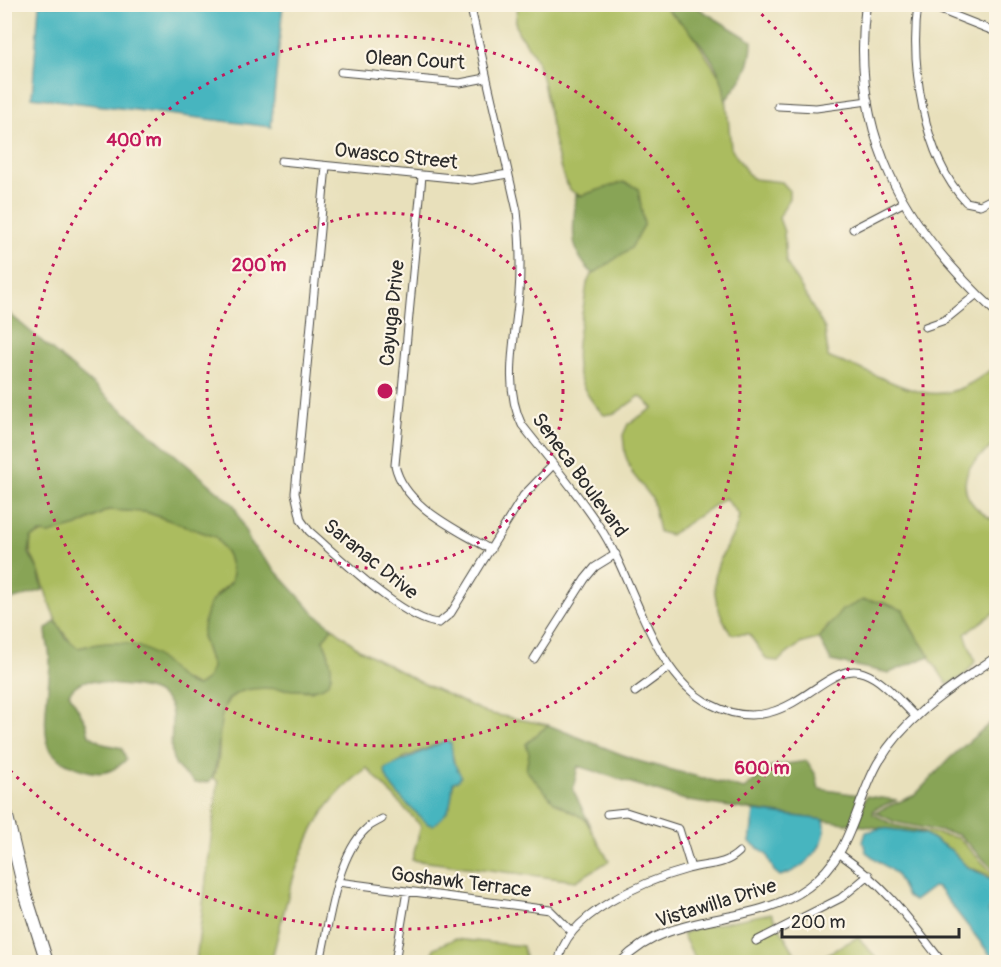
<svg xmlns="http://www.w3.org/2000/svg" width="1001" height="967" font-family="Pangolin,sans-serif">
<rect width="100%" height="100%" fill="#fcf5e5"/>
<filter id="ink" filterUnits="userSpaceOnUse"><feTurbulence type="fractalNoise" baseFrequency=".0167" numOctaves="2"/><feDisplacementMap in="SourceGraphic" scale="12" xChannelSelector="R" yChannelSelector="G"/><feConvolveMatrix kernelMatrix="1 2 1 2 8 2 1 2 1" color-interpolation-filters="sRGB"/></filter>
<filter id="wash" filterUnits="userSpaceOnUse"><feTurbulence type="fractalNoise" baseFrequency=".008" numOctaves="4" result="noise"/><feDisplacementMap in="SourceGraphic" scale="24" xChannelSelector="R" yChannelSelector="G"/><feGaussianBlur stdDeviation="1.35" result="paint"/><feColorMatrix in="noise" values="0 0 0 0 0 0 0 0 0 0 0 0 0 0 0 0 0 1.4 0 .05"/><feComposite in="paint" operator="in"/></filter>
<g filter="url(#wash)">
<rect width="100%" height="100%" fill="#e8e0bb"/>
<path fill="#abbc5f" stroke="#6b7445" stroke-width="1.5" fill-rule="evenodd" d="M519,5h143l29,27 34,53 6,63 17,26 6,5 28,3 7,8v8l-10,20 5,14 2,30 39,67 3,28c12,6 24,8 35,13 57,24 80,40 133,-5v78c-7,7 -23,17 -27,26 -12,25 7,43 27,52v90l-31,23 10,27c-6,12 -15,19 -28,23 -15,-24 -33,-47 -44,-74l-75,15 -8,13 -20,6 -22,17 -11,-1 -18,-26h-18c-17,-28 -24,-54 -6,-85 7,-12 12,-19 14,-34l-14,-17 -55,37 -11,-3 -7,-34 -20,-25 -7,-19 -2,-19 5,-11 25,-16 -13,-12 -24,17 -12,2c-45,-45 -23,-78 -17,-132l4,-8 40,-27 13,-23 -3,-17c-12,-5 -25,-13 -38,-17 -10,-3 -20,9 -30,1 -15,-10 -23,-80 -28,-100 -2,-11 -5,-25 -10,-35 -12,-23 -26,-23 -16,-52z
M108,510l38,2 70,25 12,18 5,19 -2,8 -16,14 -13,40 10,31 -5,12 -10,7 -21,-10 -5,-8 -80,-23 -13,3c-27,-22 -28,-48 -40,-79 -6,-14 -9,-14 -7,-31 8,-6 30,-7 42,-11 12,-3 23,-12 35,-17z
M332,627l27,22 57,31 71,33 61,12 -22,19 28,58 31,17 24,42 -33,20 -164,-21 9,-34 -54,-58c-14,11 -29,24 -40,39 -32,44 -42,103 -56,155h-75l22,-180 -5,-5c9,-17 5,-36 7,-55 6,-49 59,-32 92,-31l17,-37 -6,-14zM445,741c16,18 7,43 5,65l-47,-48z
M919,830l39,8 38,38v7l-8,-8 -22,-9 -15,-16z
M771,913l29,49h-103l-15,-28 15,-6z
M858,937l22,25h-67z
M454,939l69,7 3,16h-96l4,-14z"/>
<path fill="#88a456" stroke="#5a6840" stroke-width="1.5" d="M662,5h31l59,36c0,27 -10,39 -27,60 0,-37 -36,-73 -63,-96z
M623,182l15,6 6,37 -13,23 -38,26c-27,-26 -19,-46 -17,-80l4,2z
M4,309l230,196 17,39 63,69 18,14 -9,13c38,88 -62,26 -94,59 -14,15 -6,60 -19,83l-15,1c-7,-7 -19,-13 -22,-24 -8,-28 15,-57 -26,-70 -13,-4 -25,-3 -37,-5 -19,-3 -28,-8 -41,9l17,30 3,12 14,9 19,4 4,12c-13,12 -24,16 -42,10 -11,-3 -28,-10 -34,-21 -10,-19 0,-65 0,-88 0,-10 -4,-21 -4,-32l10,-8 10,17 12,10c35,-9 62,-9 89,17 11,10 15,18 30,21l10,-7 5,-12 -10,-31 2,-15 5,-17 22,-22 2,-8 -5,-19 -12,-18 -70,-25 -38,-2 -31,16 -28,8 -9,-1 -9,5 -2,15 9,17 5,20 -38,12z
M863,600l19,2 21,8 9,20 18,26 -41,17 -58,-12 -12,-23 23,-28z
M996,718v154l-37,-37 -64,-13 -20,-10 40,-17 35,-37z
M548,725l90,36 106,28 28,-23 35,-5 9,14 3,14 41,6 -9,29 -163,-23 -110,-35 -5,24 18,37 -6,-8 -31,-17 -28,-32 3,-17 -3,-9z
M866,796l31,4 -23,9 -1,5 21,11 25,5 1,3 -63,-8z"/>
<path fill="#46b5bf" stroke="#387075" stroke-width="1.5" d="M39,5h244l-12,122 -239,-30z
M445,741l6,2 2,18 8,15 -2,4 -6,2c-2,23 -1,29 -20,43l-5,-1c-12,-12 -44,-38 -43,-55z
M754,811l70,9c6,26 -21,50 -44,56l-6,-5 -7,-16 -17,-13z
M882,828l43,6 26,16 15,16 29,15 1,16 -8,13 8,21v31l-58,-74 -5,-1 -19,14 -7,-4 -11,-23 -30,-22 -3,-10 3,-10z"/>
</g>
<g filter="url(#ink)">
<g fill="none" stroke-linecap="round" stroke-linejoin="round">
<g stroke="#474641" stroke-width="9">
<path id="minor" d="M470,4l47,207c3,27 4,55 2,82 -3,43 -17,92 3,132 26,33 54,66 77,101 36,53 52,148 111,178 78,41 113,-47 154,-31 20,7 37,30 52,44
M918,4c-8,60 5,153 48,198l14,3 16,-8
M925,4l71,28
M341,72l119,11 26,-5
M778,106l38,2 52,-7
M281,161l191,19 36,-6
M326,166l-31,327 6,27 8,11c27,23 96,91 130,92l12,-10 72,-117 30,-31
M422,176l-27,289c9,42 62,64 96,85
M853,229l50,-26
M925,327l20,-7 32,-26
M534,659l51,-80 10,-12 21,-13
M635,692l34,-25
M607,814l19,-2 53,17 12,39
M840,854c47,33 68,64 102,108
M338,882l212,28 22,22
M756,941l85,-43 28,-23
M320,962c9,-38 16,-105 46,-133 4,-4 11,-7 16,-10
M395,962l12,-71
M559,962c4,-47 88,-82 129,-93 20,-6 35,-2 51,-17"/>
</g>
<g stroke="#474641" stroke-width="10">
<path id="tertiary" d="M866,4c-17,131 38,223 130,308
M621,962c52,-54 130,-33 187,-75 45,-33 45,-79 70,-124 28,-48 75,-76 118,-106"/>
</g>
<g stroke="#474641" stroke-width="14">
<path id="motorway" d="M4,804l21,89 22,69"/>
</g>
<use href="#minor" stroke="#fff" stroke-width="7"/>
<use href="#tertiary" stroke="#fff" stroke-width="8"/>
<use href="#motorway" stroke="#fff" stroke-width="12"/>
</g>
</g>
<g fill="none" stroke="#c2185b" stroke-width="3" stroke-dasharray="3 6">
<circle cx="385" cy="391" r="178"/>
<circle cx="385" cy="391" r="355"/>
<path d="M755 8A533 533 0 1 1 5 765"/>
</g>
<g text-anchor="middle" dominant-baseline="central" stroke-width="4.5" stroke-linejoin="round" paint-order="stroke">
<g font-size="20" fill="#2b2b2b" stroke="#fcf5e5">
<text transform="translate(415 60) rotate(3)">Olean Court</text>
<text transform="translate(396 156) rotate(6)">Owasco Street</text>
<text transform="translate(392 313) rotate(-84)">Cayuga Drive</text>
<text transform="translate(580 475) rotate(54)">Seneca Boulevard</text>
<text transform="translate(371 559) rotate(39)">Saranac Drive</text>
<text transform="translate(461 882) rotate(7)">Goshawk Terrace</text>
<text transform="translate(716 903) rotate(-17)">Vistawilla Drive</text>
</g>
</g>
<circle cx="385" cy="391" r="9" fill="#c2185b" stroke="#fcf5e5" stroke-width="3"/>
<g font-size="18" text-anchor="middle" font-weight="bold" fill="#c2185b" stroke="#fcf5e5" stroke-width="4.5" stroke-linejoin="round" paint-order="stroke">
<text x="134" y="146">400 m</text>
<text x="259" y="271">200 m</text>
<text x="762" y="774">600 m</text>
</g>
<rect width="1001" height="967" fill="none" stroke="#fcf5e5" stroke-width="24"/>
<path d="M782 928v9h177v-9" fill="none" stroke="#2b2b2b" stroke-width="3"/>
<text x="791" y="928" font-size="18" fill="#2b2b2b" stroke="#fcf5e5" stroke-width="4.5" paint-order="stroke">200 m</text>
</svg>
